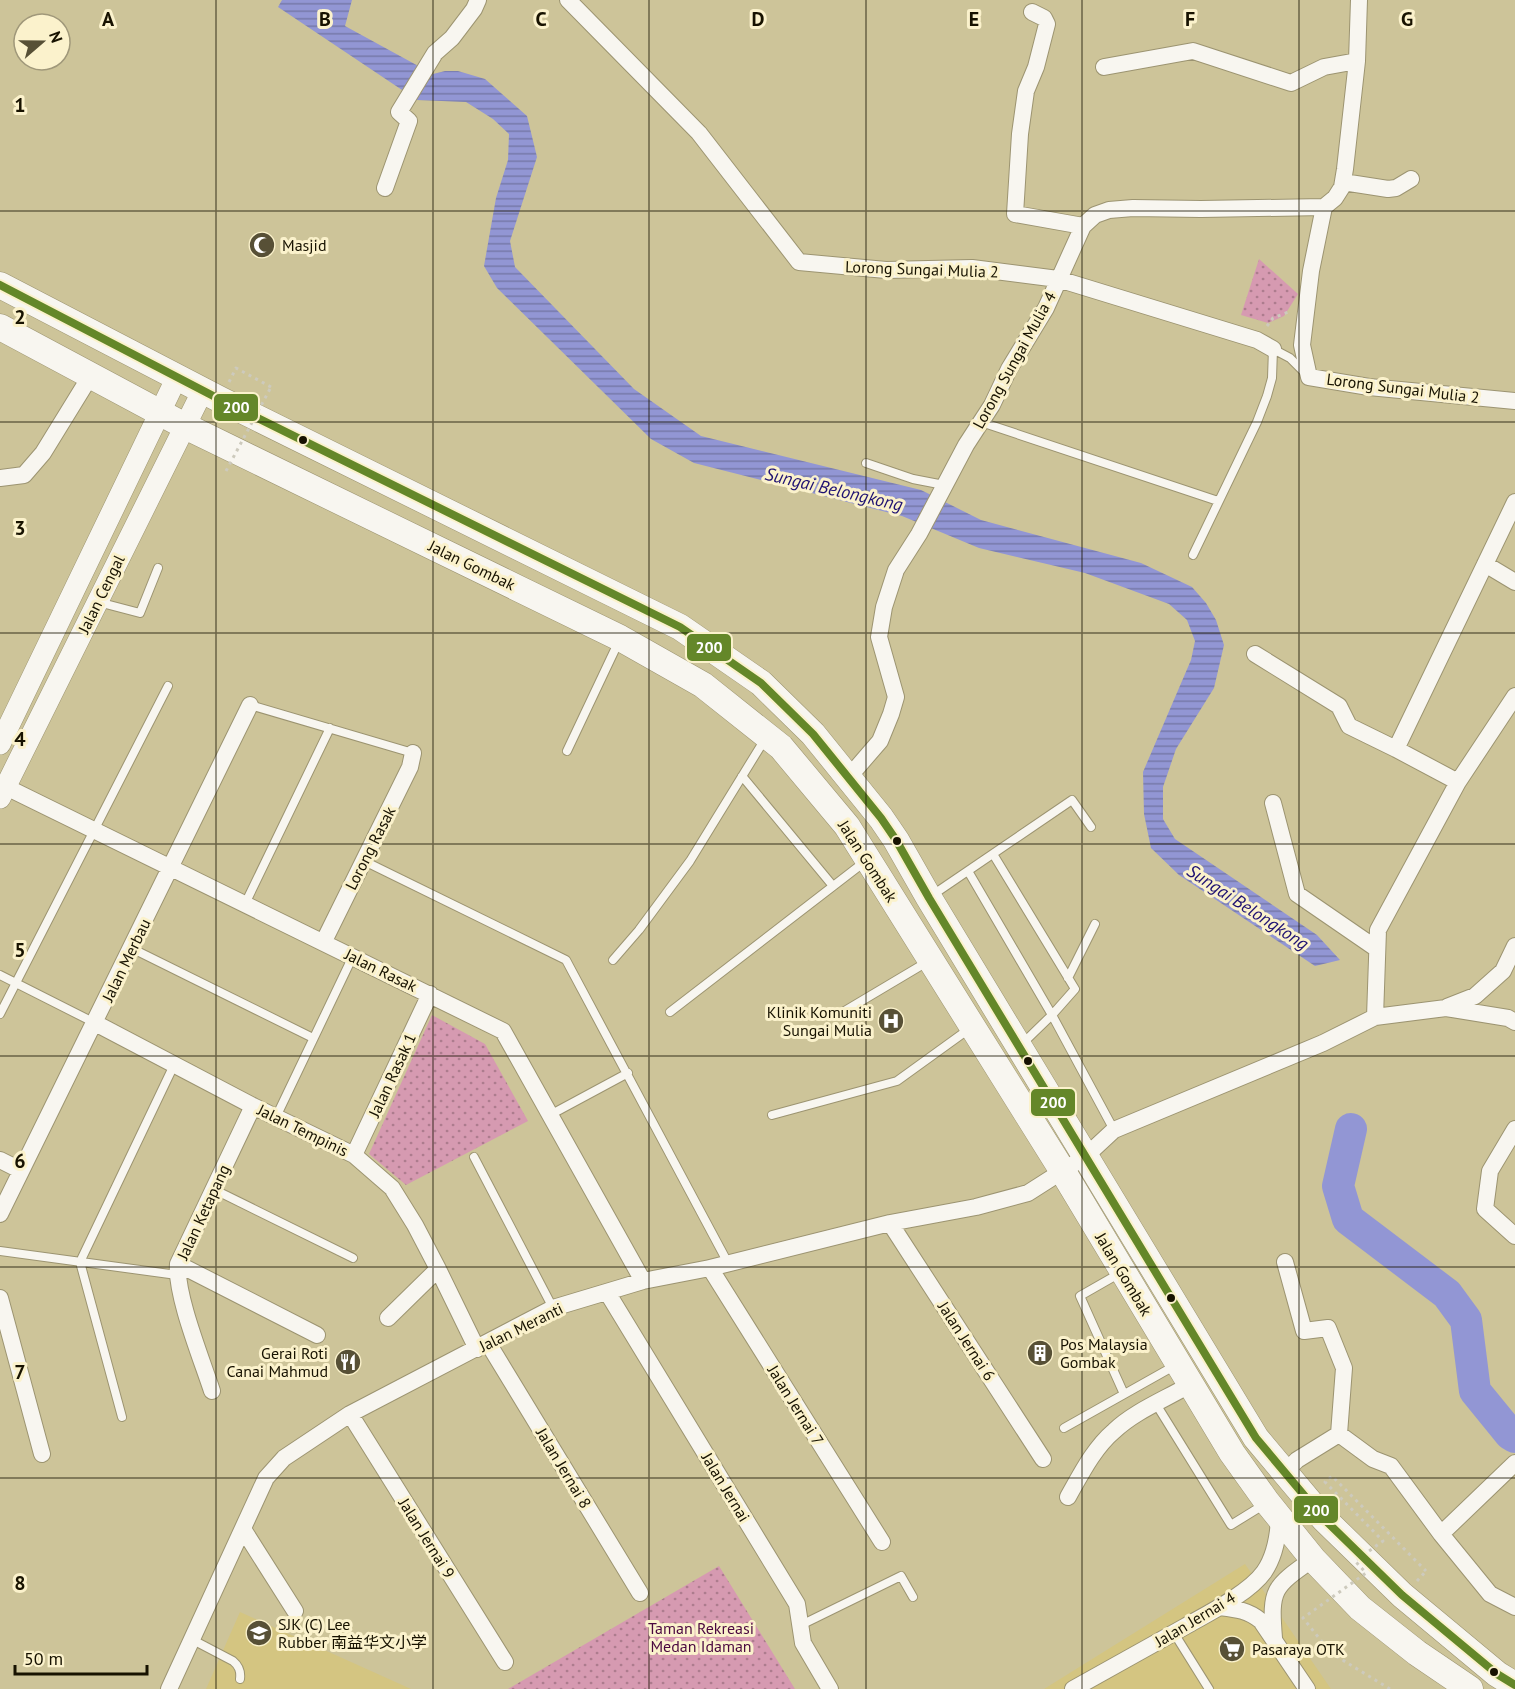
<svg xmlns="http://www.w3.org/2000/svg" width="1515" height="1689" font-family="'PT Sans','Noto Sans SC',sans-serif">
<defs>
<pattern id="grass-dots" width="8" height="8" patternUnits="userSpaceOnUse" patternTransform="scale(1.5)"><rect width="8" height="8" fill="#d69ab1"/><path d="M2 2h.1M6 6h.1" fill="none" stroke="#ad7c8e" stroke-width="1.8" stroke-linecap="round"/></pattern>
<pattern id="water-rules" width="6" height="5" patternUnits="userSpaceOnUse" patternTransform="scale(1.5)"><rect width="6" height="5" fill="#9296d4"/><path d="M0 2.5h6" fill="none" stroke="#7679aa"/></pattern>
</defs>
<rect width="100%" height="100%" fill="#cdc499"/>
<path fill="#d4c581" d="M1245,1564l86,125h-287z
M240,1612l171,77h-205z"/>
<path fill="url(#grass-dots)" d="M1259,259l39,35 -14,22 -16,7 -27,-8z
M432,1015l53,29 43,77 -122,64 -37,-31z
M719,1566l76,123h-287z"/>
<path fill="url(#water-rules)" d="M282,0h70l-7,26 88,48 12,-3h13l27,8 42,37 10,41 -27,84 5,26 119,122 67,47 220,54 60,30 160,43 51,24 14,16 10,17 8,25 -10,43 -38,61 -13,38v32l12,20 142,96 23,25 -25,6 -136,-91 -28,-27 -7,-34 -1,-42 48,-112 4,-19 -8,-21 -18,-16 -84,-31 -106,-25 -77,-32 -208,-53 -43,-24 -154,-151 -13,-22 12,-68 12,-38 1,-26 -16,-15 -27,-17 -49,-2 -139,-93z"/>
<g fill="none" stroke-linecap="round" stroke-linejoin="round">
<path stroke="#9296d4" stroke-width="32" d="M1351,1129l-13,57 10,33 99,75 19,26 9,71 35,43 5,3"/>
<g stroke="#9c9471" stroke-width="10">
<path id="service" d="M981,422l237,79
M866,463l47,16 31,6
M1193,555l64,-133 10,-26 5,-18 1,-29 17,9 14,14
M98,602l42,11 18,-45
M250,705l163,48
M567,751l52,-110
M742,776l91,110
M993,854l82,135 -23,26 62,115
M362,860l204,100 162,303
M968,871l84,144 -31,30
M931,896l141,-96 19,27
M245,904l85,-176
M131,948l182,90
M613,960l26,-30 51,-69 75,-122
M0,975l95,48
M1068,978l27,-54
M670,1012l197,-152
M843,1012l84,-50
M0,1014l168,-328
M550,1115l78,-42
M772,1115l125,-34 72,-52
M276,1117l77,-161
M474,1157l79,151
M213,1189l140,69
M0,1251l177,24
M1122,1272l-42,24 44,98
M1156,1404l75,121 34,-21
M122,1417l-42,-155 94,-197
M1064,1428l112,-63
M801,1625l100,-49 12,21
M1174,1633l35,56
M191,1639l42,22c6,5 8,10 7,18"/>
</g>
<g stroke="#9c9471" stroke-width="18">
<path id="minor" d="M568,0l131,133 100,129 87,8 86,-2 86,11 199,61 16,9
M1032,12l12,6 3,6 -11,43 -10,24 -6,43 -5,80 68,12
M1104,67l89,-16 98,32 33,-16 33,-6
M1343,182l45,7 8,-1 15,-9
M385,188l24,-67 -10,-9 36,-59 17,-15 22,-29 4,-9
M1324,207l-13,64 -9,74 7,32 60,10 146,14
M0,478l24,-3 19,-22 48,-78
M1485,564l30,18
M1255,654l84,52 10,20 47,23
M848,778l32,-37 11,-27 5,-17 -17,-60 5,-30 12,-37 23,-36 47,-89 26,-40 17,-36 37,-61 37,-82 12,-11 14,-5 24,-2 68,1 123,-2 11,-9 7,-11 3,-18 12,-108 2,-61
M1458,782l-62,-33 119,-247
M0,784l503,247 140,250
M1273,803l24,91 80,55
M324,941l86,-174 3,-14
M1447,1007l28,-11 28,-25 12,-25
M1375,1017l3,-87 80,-148 57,-86
M95,1023l158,83 101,49 38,33 23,37 23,44 -50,49
M1515,1129l-25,42 -5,38 30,27
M354,1155l76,-161
M0,1160l20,10
M0,1214l250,-509
M890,1223l153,236
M1285,1262l19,69 24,-3 16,40 -5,66 34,25 18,7 50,68 49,60 25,13
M178,1264l139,71
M710,1268l172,274
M438,1269l39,80
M607,1292l190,312 6,39 27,46
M0,1298l42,156
M488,1343l152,250
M212,1391c-10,-31 -37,-97 -34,-127l75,-158
M350,1414l155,248
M1285,1472l12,-12 42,-26
M1068,1497c13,-23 26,-49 46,-66 21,-20 52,-32 77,-47
M243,1529l52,82
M1441,1534l74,-71
M1219,1607c17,2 29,3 42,14l46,68
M1274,1638c-4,-49 -1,-51 39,-79
M169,1689l97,-211 18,-20 66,-44 203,-106 90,-27 67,-13 180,-45 86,-16 52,-14 58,-37 28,-26 209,-87 52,-26 71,-9 62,10 7,4
M1073,1689c38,-21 75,-42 113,-63 23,-13 63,-33 78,-54 11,-16 14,-34 15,-53"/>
</g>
<g stroke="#9c9471" stroke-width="22">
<path id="tertiary" d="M0,744l177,-367
M0,798l203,-408"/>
</g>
<g stroke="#9c9471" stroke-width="27">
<path id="primary" d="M0,285l221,115 459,227 81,56 52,51 68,84 15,22 33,58 327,540 68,81 78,76 95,79 18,11
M0,327l185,99 435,212 83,47 78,62 66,79 215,344 170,283 35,49 46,57 47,49 57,45 53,36"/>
</g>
<path stroke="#cdcabd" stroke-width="3" stroke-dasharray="3 4.5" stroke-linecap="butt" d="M1267,326l6,-8 18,-7
M229,382l7,-14 35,19
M1417,1581l9,-10"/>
<use href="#service" stroke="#f8f6f0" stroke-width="8"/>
<use href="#minor" stroke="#f8f6f0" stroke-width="16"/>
<use href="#tertiary" stroke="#f8f6f0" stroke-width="21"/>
<use href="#primary" stroke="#f8f6f0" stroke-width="26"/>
<path stroke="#cdcabd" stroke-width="3" stroke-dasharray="3 4.5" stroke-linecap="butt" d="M226,471l45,-84
M1390,1689l-59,-36 -28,-35 63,-45 -11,-12 28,-20 -58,-59 7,-6 94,95"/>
<g stroke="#fbf2cc" stroke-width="12">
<path id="bus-1" d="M0,285l221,115 459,227 81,56 52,51 68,84 15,22 33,58 327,540 68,81 78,76 95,79 18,11"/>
</g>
<use href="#bus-1" stroke="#648729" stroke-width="8"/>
</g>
<path fill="none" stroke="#171200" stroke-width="1.5" stroke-opacity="0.55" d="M216,0v1689M433,0v1689M649,0v1689M866,0v1689M1082,0v1689M1299,0v1689M0,211h1515M0,422h1515M0,633h1515M0,844h1515M0,1056h1515M0,1267h1515M0,1478h1515"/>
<defs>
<g id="mosque-disc" transform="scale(1.35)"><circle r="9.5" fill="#575036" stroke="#fbf2cc"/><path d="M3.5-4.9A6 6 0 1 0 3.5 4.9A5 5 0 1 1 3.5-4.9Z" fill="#fff"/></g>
<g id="hospital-disc" transform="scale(1.35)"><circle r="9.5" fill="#575036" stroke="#fbf2cc"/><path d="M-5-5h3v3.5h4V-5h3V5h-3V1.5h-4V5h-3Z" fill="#fff"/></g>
<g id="building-disc" transform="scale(1.35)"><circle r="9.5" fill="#575036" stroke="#fbf2cc"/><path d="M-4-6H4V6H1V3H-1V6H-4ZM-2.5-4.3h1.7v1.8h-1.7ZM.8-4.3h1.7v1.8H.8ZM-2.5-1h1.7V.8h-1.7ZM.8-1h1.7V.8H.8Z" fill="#fff"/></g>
<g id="restaurant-disc" transform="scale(1.35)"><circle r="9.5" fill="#575036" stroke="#fbf2cc"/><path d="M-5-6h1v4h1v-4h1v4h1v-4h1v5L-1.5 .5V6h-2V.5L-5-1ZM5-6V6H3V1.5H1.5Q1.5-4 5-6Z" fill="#fff"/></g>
<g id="school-disc" transform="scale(1.35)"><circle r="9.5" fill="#575036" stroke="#fbf2cc"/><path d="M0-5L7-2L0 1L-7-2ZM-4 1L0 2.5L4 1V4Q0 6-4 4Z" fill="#fff"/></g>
<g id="supermarket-disc" transform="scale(1.35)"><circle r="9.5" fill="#575036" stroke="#fbf2cc"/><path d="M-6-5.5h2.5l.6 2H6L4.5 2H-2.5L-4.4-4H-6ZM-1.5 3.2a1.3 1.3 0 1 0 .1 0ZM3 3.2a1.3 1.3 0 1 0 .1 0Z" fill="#fff"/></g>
</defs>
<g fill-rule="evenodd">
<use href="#mosque-disc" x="262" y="245"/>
<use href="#hospital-disc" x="891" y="1021"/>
<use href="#building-disc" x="1040" y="1353"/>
<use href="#restaurant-disc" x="348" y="1362"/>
<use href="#school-disc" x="259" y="1633"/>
<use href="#supermarket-disc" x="1232" y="1649"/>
</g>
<g fill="#171200" stroke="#fbf2cc" stroke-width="2">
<circle cx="303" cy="440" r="5"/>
<circle cx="897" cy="841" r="5"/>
<circle cx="1028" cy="1061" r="5"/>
<circle cx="1171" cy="1298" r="5"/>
<circle cx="1494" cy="1672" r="5"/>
</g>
<g text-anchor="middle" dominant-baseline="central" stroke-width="6" stroke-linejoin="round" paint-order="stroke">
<g font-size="16" fill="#171200" stroke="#fbf2cc" text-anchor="start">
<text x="282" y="245">Masjid</text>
<text x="872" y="1012" text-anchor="end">Klinik Komuniti<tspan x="872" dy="18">Sungai Mulia</tspan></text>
<text x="1060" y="1344">Pos Malaysia<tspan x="1060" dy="18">Gombak</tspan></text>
<text x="328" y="1353" text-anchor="end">Gerai Roti<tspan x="328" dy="18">Canai Mahmud</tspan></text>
<text x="278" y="1624">SJK (C) Lee<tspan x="278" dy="18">Rubber 南益华文小学</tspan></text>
<text x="1252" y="1649">Pasaraya OTK</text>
</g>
<g font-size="16" fill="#171200" stroke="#fbf2cc">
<text transform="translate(922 269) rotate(2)">Lorong Sungai Mulia 2</text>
<text transform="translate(1014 360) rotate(-61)">Lorong Sungai Mulia 4</text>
<text transform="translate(1403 388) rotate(7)">Lorong Sungai Mulia 2</text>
<text transform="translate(472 565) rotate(26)">Jalan Gombak</text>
<text transform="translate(101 594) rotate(-64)">Jalan Cengal</text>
<text transform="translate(370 848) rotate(-63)">Lorong Rasak</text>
<text transform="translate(868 861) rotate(57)">Jalan Gombak</text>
<text transform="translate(126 960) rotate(-64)">Jalan Merbau</text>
<text transform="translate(381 970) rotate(26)">Jalan Rasak</text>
<text transform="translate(392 1075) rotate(-65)">Jalan Rasak 1</text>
<text transform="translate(303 1130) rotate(26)">Jalan Tempinis</text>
<text transform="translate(203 1212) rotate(-65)">Jalan Ketapang</text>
<text transform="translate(1124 1274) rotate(59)">Jalan Gombak</text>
<text transform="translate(521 1327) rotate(-26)">Jalan Meranti</text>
<text transform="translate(967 1341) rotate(57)">Jalan Jernai 6</text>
<text transform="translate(796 1405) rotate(58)">Jalan Jernai 7</text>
<text transform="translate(564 1468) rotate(59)">Jalan Jernai 8</text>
<text transform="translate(726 1487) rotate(59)">Jalan Jernai</text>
<text transform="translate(427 1538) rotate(58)">Jalan Jernai 9</text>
<text transform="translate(1195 1619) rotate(-31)">Jalan Jernai 4</text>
</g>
<g font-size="16" fill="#4a083f" stroke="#fbf2cc">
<text x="701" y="1628">Taman Rekreasi<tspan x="701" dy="18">Medan Idaman</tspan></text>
</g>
<g font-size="18" font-style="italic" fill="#1f1272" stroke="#fbf2cc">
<text transform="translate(834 489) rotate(13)">Sungai Belongkong</text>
<text transform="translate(1248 907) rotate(33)">Sungai Belongkong</text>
</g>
</g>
<g font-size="20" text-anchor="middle" font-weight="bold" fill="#171200" stroke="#fbf2cc" stroke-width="6" stroke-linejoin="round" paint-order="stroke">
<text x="108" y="26">A</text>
<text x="325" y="26">B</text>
<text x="541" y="26">C</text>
<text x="758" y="26">D</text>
<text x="974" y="26">E</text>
<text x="1190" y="26">F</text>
<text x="1407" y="26">G</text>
<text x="20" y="112">1</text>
<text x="20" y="324">2</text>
<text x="20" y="535">3</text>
<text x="20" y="746">4</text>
<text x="20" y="957">5</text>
<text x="20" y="1168">6</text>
<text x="20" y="1379">7</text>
<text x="20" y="1590">8</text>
</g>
<g stroke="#fbf2cc" stroke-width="2">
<rect x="213" y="393" width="46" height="29" rx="6" fill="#648729"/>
<rect x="686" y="633" width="46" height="29" rx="6" fill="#648729"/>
<rect x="1030" y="1088" width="46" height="29" rx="6" fill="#648729"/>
<rect x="1293" y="1495" width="46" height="29" rx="6" fill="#648729"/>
</g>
<g font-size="16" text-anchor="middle" font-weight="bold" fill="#fff">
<text x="236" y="413">200</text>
<text x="709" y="653">200</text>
<text x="1053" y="1108">200</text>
<text x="1316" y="1516">200</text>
</g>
<g transform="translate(42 42) rotate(70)"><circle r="28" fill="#fbf2cc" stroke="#a0987a" stroke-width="1.5"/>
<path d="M0-4.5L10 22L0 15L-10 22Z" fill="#575036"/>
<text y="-9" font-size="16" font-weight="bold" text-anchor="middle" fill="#171200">N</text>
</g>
<path d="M15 1665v9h132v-9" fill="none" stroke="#171200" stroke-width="3"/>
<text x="24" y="1665" font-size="18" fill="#171200" stroke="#fbf2cc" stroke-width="4.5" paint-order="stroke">50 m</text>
</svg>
